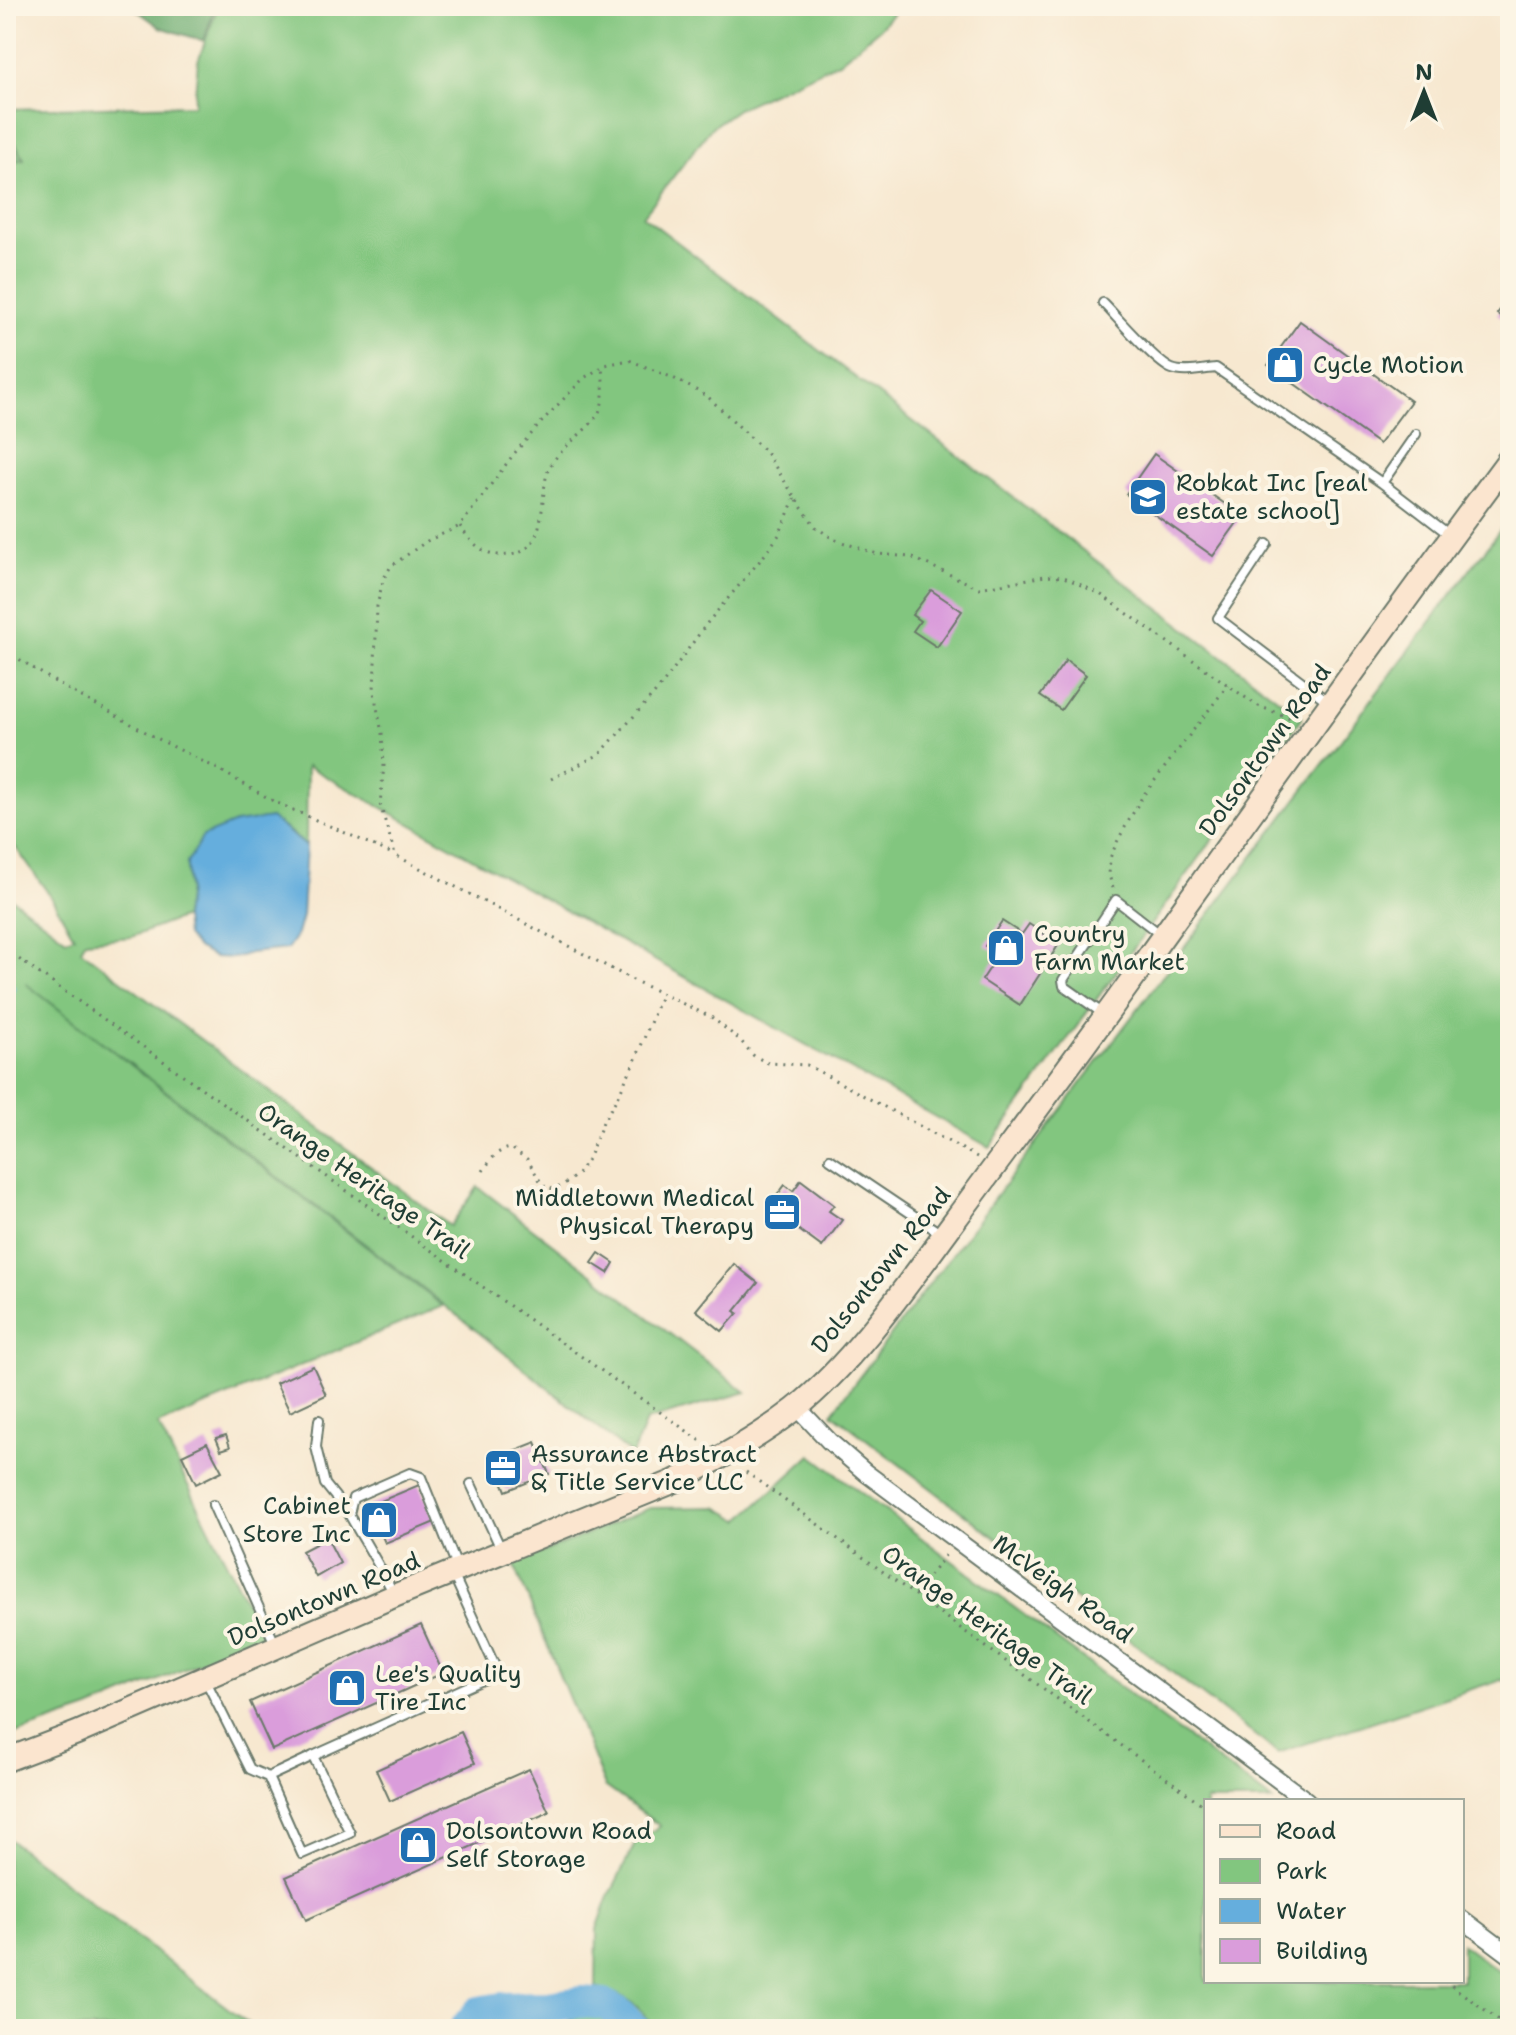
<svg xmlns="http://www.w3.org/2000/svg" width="1516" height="2035" font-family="'Shantell Sans',sans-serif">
<rect width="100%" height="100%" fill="#fcf5e5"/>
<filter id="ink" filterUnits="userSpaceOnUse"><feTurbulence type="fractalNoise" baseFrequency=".0125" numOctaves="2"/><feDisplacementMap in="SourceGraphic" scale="16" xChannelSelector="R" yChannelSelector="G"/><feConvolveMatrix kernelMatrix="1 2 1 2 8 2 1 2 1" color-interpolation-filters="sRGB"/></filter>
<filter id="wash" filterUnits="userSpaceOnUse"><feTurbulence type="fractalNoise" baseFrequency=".006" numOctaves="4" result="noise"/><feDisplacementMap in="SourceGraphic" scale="32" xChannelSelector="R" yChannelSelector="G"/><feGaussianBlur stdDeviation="1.8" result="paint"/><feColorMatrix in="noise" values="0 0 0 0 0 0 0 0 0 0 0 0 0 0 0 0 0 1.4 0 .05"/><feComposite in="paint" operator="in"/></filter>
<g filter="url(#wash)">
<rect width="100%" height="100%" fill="#f7e8d0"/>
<path fill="#82c67f" stroke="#50825a" stroke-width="2" d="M218,6h681l-19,22 -41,34 -100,46 -27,19 -69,89 659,501 -313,430 -682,-381 -1,80 -16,-14 -20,-14 -83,45 1,28 -4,26 -53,20 -46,4 -4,9 369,276 28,-39 268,205 -100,29 -14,34 -189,-151 -418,-321 418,323 -285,119 105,211 -174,73 -83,28v-767l7,4 -7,-6v-74l60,45 8,-3 -23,-39 -45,-63v-725l188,-4 4,-44z
M1510,517v1164l-11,-1 -221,73 -446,-340z
M811,1455l461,346h-66v180h256v-37l48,36v49h-701l-17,-6 -11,6h-130c-8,-26 -31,-35 -55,-42l1,-58 13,-35 26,-52 24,-16 -55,-40 -91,-222 136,-56 67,-1 23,13z
M6,1837l249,192h-249z
M604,2013l14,8 7,8h-80l20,-5 18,-9z
M519,2019l15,10h-47l6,-6z"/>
<path fill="#69ab6e" stroke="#447451" stroke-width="2" d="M131,6h84l-11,35 -44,-14z
M6,126l18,33 -18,4z"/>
<path fill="#65aedd" stroke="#427688" stroke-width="2" d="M271,818l35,28 -4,70 -5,18 -10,15 -37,4 -16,5 -20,-1 -17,-9 -11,-12 -2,-19 4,-26 -1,-28 16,-27 32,-13z"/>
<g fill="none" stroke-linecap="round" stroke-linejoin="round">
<path stroke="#65aedd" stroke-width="5" d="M6,1001l7,-13"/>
<path stroke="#65aedd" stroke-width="32" d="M466,2029l1,-3 12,-14 23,-4 46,-1 34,-5 21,2 15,8 16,17"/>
</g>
<g id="blocks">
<path fill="#da9ddb" d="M1510,296v27l-13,-9z
M1300,321l111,80 -32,43 -111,-79z
M1154,454l88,62 -29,40 -87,-62z
M931,590l31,21 -25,36 -24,-16 7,-10 -8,-6z
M1066,660l20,15 -25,35 -21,-14z
M1002,921l20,13 7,-10 30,20 -39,61 -38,-25 17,-26 -14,-8z
M801,1180l33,25 -5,6 13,9 -20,27 -46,-34 2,-3 -8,-5 15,-20 8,6z
M599,1253l15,10 -6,10 -16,-10z
M734,1264l24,19 -23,28 3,2 -16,18 -26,-21z
M313,1366l13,29 -36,17 -14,-29z
M226,1435l4,12 -9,3 -5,-12z
M536,1442l13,32 -43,17 -13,-32z
M207,1443l15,28 -26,13 -14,-29z
M419,1485l16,37 -50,21 -16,-37z
M327,1538l13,25 -24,14 -14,-26z
M421,1625l22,48 -171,77 -22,-48z
M461,1732l14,31 -85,38 -14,-31z
M529,1769l20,43 -243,108 -20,-43z"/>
</g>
</g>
<g filter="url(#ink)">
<use href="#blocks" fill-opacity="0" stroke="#6b796b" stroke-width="2"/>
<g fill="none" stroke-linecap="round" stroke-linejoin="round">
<g stroke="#6b796b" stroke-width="12">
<path id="lane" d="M1103,303c14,14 53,60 69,66 13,5 31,0 44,-1l166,115
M1416,434l-34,49 69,53
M1267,544l-49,74 112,85
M1105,1015l-41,-29 -1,-6 53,-80 45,35
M830,1159l113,76
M319,1420l-3,27 9,37 24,30
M471,1484l31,67
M213,1505l63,141
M394,1595c-13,-28 -30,-54 -45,-81l4,-16 57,-25 11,4 37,92
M205,1679l45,90 18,8 34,77 48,-21 -37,-77 -45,21
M313,1756l185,-83 -45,-99"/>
</g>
<g stroke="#6b796b" stroke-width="20">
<path id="street" d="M797,1407l32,34 37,32 441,328
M1462,1919l48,36"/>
</g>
<g stroke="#6b796b" stroke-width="26">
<path id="secondary" d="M6,1760l71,-27 317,-137 281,-115c42,-21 83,-43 120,-72 60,-48 114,-127 160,-189 62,-84 125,-168 186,-253 122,-170 244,-341 369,-509"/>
</g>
<path stroke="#6b796b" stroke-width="3" stroke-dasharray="2 6" stroke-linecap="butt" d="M460,526c9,14 21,27 38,29 53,5 40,-54 50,-85 3,-7 9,-14 15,-20 34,-34 44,-30 39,-83
M6,651l54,34 104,57 52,26 57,33 122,54
M551,779l49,-25 61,-68 47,-64 55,-65 16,-22 16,-38
M1113,888l-4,-13 1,-17 8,-18 24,-43 86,-112
M6,950l695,491
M977,1157l-170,-92 -39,-2 -14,-7 -14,-16 -29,-23 -76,-36 -240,-126 -15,-51 4,-39 -2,-32 -8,-41 3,-86 6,-26 8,-14 36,-25 33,-15 53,-71 33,-38 38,-39 21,-13 24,-5 44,18 34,18 58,55 37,57 14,19 17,12 44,15 34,3 68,31 66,-12 19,1 36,17 156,111 39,15
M483,1171c8,-11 13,-21 28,-23l16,11 15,25 5,4 8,1 8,-4 15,-11 10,-15 15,-37 14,-24 19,-39 25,-64
M746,1472l460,335
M915,1595l32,-42
M1445,1981l65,47"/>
<use href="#lane" stroke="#fff" stroke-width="8"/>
<use href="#street" stroke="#fff" stroke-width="16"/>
<use href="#secondary" stroke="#fbe5cf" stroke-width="22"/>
</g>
</g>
<defs>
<g id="shop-square" transform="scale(2)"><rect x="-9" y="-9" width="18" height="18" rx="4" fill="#1f6fb2" stroke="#fcf5e5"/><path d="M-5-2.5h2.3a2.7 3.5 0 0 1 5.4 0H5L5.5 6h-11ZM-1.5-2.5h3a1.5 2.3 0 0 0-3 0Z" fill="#fff"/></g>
<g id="university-square" transform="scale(2)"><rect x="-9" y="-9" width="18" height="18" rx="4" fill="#1f6fb2" stroke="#fcf5e5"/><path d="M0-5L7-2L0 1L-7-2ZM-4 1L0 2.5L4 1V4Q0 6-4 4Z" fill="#fff"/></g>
<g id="office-square" transform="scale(2)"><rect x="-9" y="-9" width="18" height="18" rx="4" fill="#1f6fb2" stroke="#fcf5e5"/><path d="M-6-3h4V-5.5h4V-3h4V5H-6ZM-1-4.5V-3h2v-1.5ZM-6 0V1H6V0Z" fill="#fff"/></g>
</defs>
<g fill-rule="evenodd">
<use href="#shop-square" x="1285" y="365"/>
<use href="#university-square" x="1148" y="497"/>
<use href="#shop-square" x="1006" y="948"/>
<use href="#office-square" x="782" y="1212"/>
<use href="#office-square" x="503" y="1468"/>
<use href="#shop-square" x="379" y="1520"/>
<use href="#shop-square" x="347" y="1688"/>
<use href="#shop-square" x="418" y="1845"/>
</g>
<g text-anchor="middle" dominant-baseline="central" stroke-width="8" stroke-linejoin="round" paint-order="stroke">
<g font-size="24" fill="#1f3d34" stroke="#fcf5e5" text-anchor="start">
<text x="1313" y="365">Cycle Motion</text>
<text x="1176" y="483">Robkat Inc [real<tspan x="1176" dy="28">estate school]</tspan></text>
<text x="1034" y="934">Country<tspan x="1034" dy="28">Farm Market</tspan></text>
<text x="754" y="1198" text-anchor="end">Middletown Medical<tspan x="754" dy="28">Physical Therapy</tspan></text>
<text x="531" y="1454">Assurance Abstract<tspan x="531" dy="28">&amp; Title Service LLC</tspan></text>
<text x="351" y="1506" text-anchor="end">Cabinet<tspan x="351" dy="28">Store Inc</tspan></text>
<text x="375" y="1674">Lee's Quality<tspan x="375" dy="28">Tire Inc</tspan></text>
<text x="446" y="1831">Dolsontown Road<tspan x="446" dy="28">Self Storage</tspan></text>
</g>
<g font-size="24" fill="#1f3d34" stroke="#fcf5e5">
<text transform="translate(1265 750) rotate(-54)">Dolsontown Road</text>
<text transform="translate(364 1181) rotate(35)">Orange Heritage Trail</text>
<text transform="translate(881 1270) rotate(-51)">Dolsontown Road</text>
<text transform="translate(1063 1589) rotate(36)">McVeigh Road</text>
<text transform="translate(324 1599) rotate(-23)">Dolsontown Road</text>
<text transform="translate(987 1625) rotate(36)">Orange Heritage Trail</text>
</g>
</g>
<rect width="1516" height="2035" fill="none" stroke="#fcf5e5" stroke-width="32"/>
<rect x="1204" y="1799" width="260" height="184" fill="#fcf5e5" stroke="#a4ab9e" stroke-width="2"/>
<rect x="1220" y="1825" width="40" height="12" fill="#fbe5cf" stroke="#a4ab9e" stroke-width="2"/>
<text x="1276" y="1839" font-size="24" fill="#1f3d34">Road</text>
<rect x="1220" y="1859" width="40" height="24" fill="#82c67f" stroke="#a4ab9e" stroke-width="2"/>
<text x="1276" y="1879" font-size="24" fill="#1f3d34">Park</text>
<rect x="1220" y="1899" width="40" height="24" fill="#65aedd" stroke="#a4ab9e" stroke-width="2"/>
<text x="1276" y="1919" font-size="24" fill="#1f3d34">Water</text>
<rect x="1220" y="1939" width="40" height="24" fill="#da9ddb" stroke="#a4ab9e" stroke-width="2"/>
<text x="1276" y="1959" font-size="24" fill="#1f3d34">Building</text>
<g transform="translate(1424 92)" stroke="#fcf5e5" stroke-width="6" paint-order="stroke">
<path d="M0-6L14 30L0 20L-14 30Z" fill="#1f3d34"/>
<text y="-12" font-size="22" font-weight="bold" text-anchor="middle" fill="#1f3d34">N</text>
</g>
</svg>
